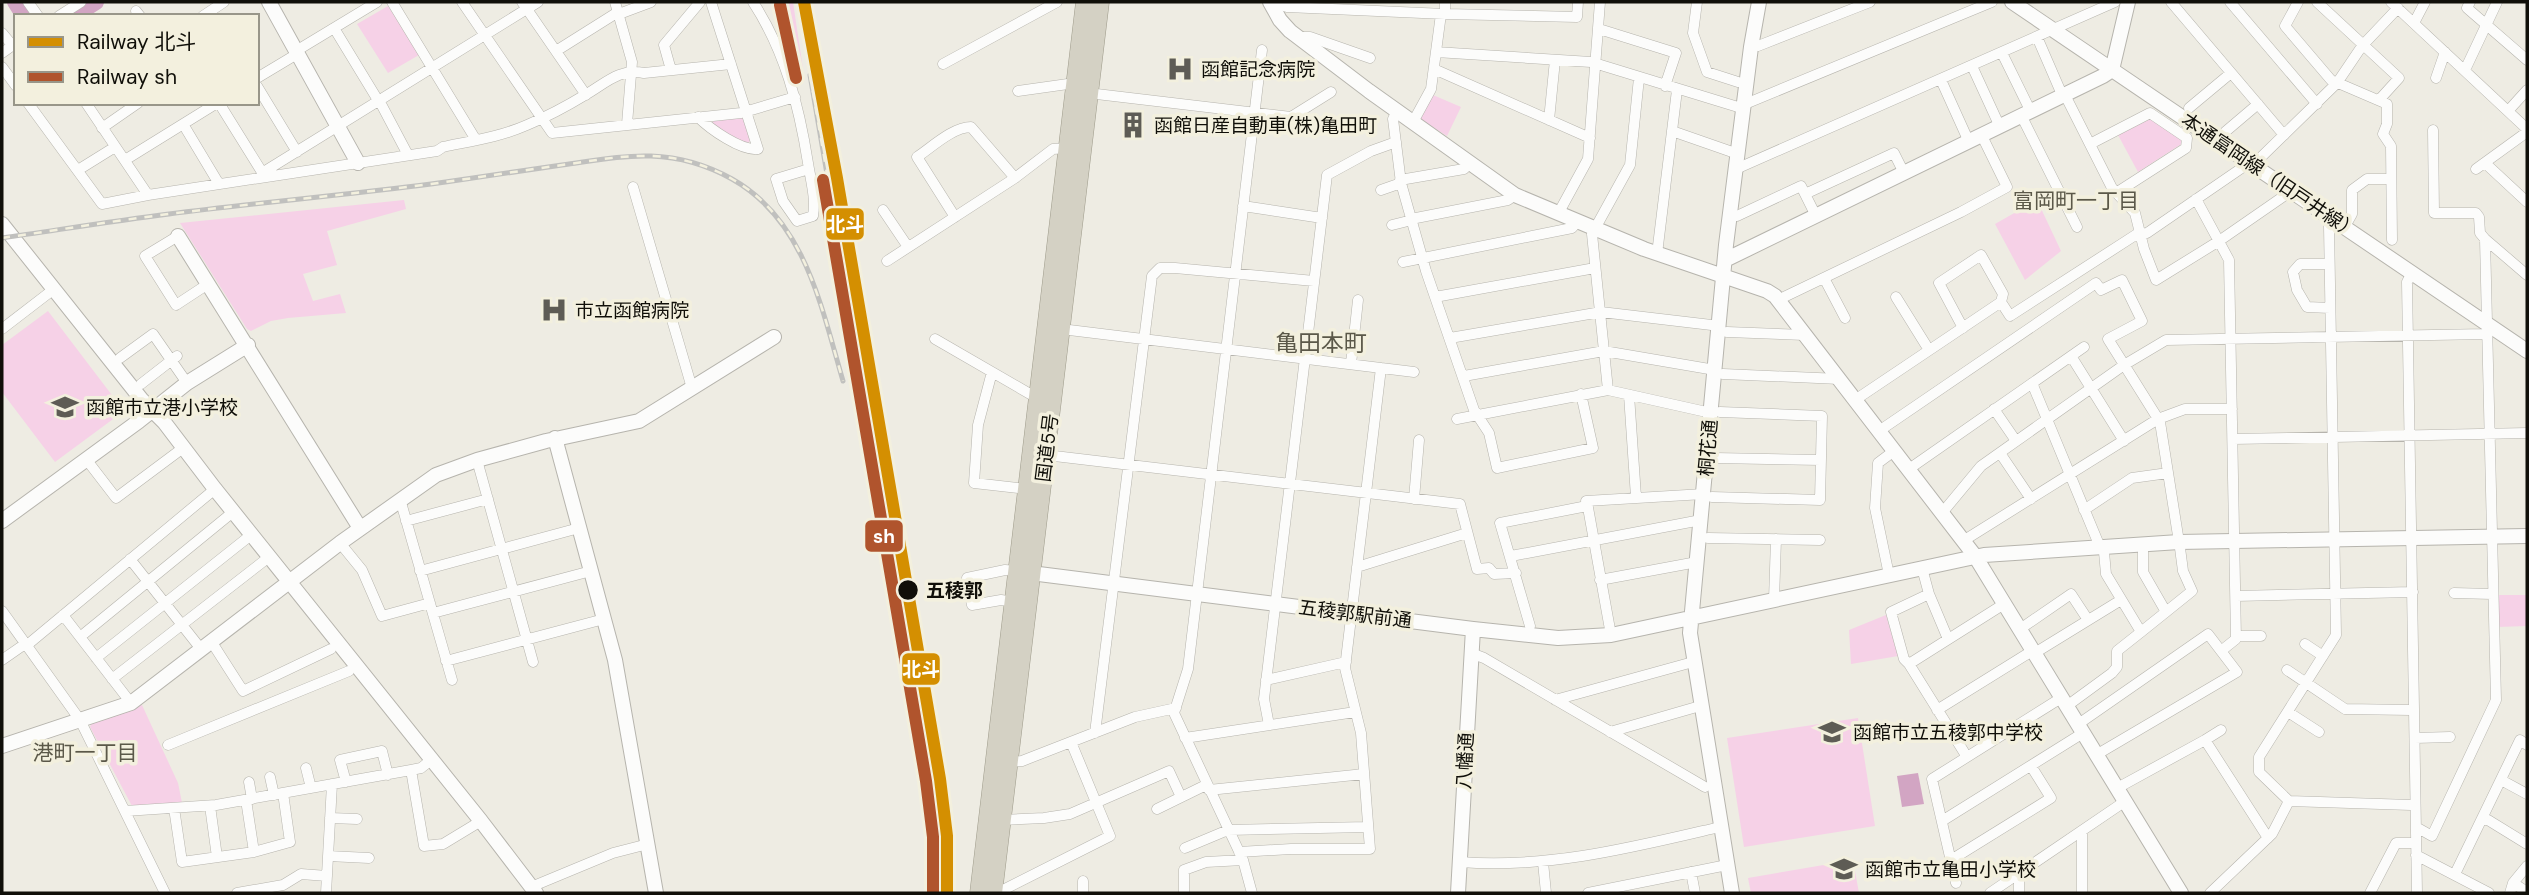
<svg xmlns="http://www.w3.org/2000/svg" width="2529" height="895" font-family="'DM Sans','Noto Sans JP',sans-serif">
<rect width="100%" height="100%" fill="#eeece3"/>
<path fill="#f6d1e7" d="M773,2h20l10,67z
M388,6l31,49 -31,18 -31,-49z
M1433,95l28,12 -14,29 -27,-17z
M742,117l9,23 -4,4 -35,-19 2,-6z
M2150,119h4l29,20v4l-45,29 -20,-37z
M404,200l2,9 -79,22 10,34 -34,9 10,27 27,-7 6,19 -58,5 -17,3 -20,10 -4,-2 -67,-106z
M2037,200l24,51 -36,29 -30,-56z
M48,311l76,100 -69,51 -53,-70v-47z
M2497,595h30v31l-30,1z
M1886,615l12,41 -47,8 -2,-34z
M142,705l36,78 4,20 -50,3 -42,-79 2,-5z
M1858,718l17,108 -131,21 -17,-109z
M1853,860l6,33h-108l-3,-15z"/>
<path fill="#d2a5c3" d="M1918,773l6,31 -22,3 -5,-31z"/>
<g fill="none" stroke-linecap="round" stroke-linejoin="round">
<path stroke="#d2a5c3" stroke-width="16" d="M15,2l9,14
M74,16l22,-14"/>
<g stroke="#b6b4ad" stroke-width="11">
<path id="street" d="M28,2l10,14
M392,2l84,138
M462,2l90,131 189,-20 54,-16
M522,2l64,93
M615,2l17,60 -5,62
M753,2c32,49 46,104 55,161 3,19 8,35 5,53l-16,5 -14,-20 -7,-22 33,-10
M1270,2l17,5 158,7 132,3 1,-15
M1697,2l-4,31 14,39 31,10
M2171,2l113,133
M2230,2l87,102
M2298,2l-13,24 46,54 56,24v20l-4,10 8,12 1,94
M2317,2l82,76 -20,22
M2391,2l136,127
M2470,2l-3,6 60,52
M136,11l4,5
M619,14l32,-12
M1445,14v-12
M59,16l22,-14
M203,16l21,-14
M2414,23l11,-21
M334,28l45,74
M1599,29l77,24 -11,33
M2,33l10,12
M1297,37h13l60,21
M2037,37l26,60
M1758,46l112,-44
M296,51l81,-49
M556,51l62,-39
M1436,52l155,10 147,45 254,-105
M2,53l14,-10
M2002,53l29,59
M943,64l114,-62
M1972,66l28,61
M2,67l14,19
M1434,69l156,69
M671,70l-7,-25 36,-43
M2465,70l32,-68
M257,78l40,-24
M2436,78l9,-26
M1941,80l28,62
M257,86l40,66
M1018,91l57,-8
M1088,93l203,24 40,-25
M2065,95l47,93 23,25 9,36 12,31 63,-39 65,-45
M380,102l28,53
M28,103l74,101 46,-9
M86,103l62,92 289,-44 6,-4c28,-6 57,-10 84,-22 19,-8 40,-19 58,-30 21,-12 34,-27 59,-22l87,-9
M219,103l46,74
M2189,108l42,-35
M1397,111l-4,8 8,64 25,88 48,139 15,23 8,35 96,-20 -12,-54
M2508,111l19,-21
M698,117c12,12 43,34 60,32l-47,-147
M2022,117l55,110
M1549,120l6,-60
M1413,122l18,-33 10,-75
M183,124l36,60
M102,128l36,-25
M1672,131l66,23
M2225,132l33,-28
M2090,144l60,-31 37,25 -1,10 -70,45
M125,160l92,-57
M2485,163l42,39
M2253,165l84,-82 25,-37 36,-38
M1736,169l379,-167
M2476,169l51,-37
M78,170l37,-23
M262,173l276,-171
M1400,180l64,-11 6,-6
M633,187l59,201
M1381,190l20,-7
M2196,199l33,61 7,379 -15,12
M1243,206l79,12
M883,210l25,37
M1558,214l30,-55 12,-157
M1737,216l64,-30 4,8
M1816,216l-11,-22 89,-41 10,20
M955,217l-38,-60c15,-10 36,-30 54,-30l44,51
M1411,219l97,-19 7,-5
M2348,221l4,-7v-24l15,-11h24
M1392,225l20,-5
M178,236l-33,20 31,49 32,-21
M2485,239l42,36
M1657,254l20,-164
M887,261l128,-83 38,-29 15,-1
M1403,262l169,-34 5,-6
M2329,264h-29l-7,8 4,18 10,17 23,1
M2412,273l-5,9 10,611
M1824,278l21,40
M1435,297l160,-29
M1784,297l177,-85 46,-25 -25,-51
M1896,297l33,53
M1963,328l-24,-45 42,-28 22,39 -2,8
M2,329l52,-40
M1061,329l353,43
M1727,332l78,3
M1450,338l151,-26 119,14
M935,339l102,59
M2071,356l53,85
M120,358l33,-24 34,49
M1351,364l7,-64
M992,372l-14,53 -4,58 52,6
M1723,374l117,5
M1464,376l140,-25 111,19
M2032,383l68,164
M141,384l36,-28
M1608,390l-16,-156 38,-69 9,-87
M1629,395l7,102
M1855,400l146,-98 9,14 127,-82 10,-1 102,-70
M1994,409l22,32
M1457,419l151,-29 103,23
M1879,431l217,-148 5,7 21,-10 20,41 -34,18 52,83 19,120
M2233,439l294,-6
M2000,453l31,46
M1046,455l414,49 17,65 12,-1 5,6 22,-1
M1715,458l106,2
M86,459l30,39 67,-50
M477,460l56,202
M1909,469l175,-122
M1712,497l108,3 2,-84 -102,-4
M400,499l52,181
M1414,499l5,-59
M1586,501l118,-7
M1587,502l24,133
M2084,510l48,-32 36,-5
M1942,513l39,-47 143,-101 42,-25 320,-6
M406,521l82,-22
M1708,538l112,2
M1963,541l195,-122 27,-10h47
M340,543l22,27 20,46 48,-13
M2143,550v22l23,40
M2104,552l2,22 35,58 51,-41 -9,-20 -3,-23
M1511,556l190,-36
M130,559l71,90
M1357,567l110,-34
M1922,568l7,26 19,45
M420,571l159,-43
M1889,575l-14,-67 3,-45 16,-12
M1600,580l97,-18
M2454,593l38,1
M2236,596l177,-4
M1774,600l2,-61
M1014,602l-13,-2 -29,5 -5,-27 38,-8 12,1
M2,611l78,109 85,173
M433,613l158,-42
M63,615l68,88
M1530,626l-30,-103 87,-17
M2023,627l48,-33 17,26
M2236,636h25
M80,637l153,-125
M211,641l32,50 88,-42
M2305,644l18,12
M26,646l189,-157
M2038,651l83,-51
M1471,653l13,5 221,129
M96,658l155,-123
M2,660l23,-16
M446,661l158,-42
M1909,664l-5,-5 -13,-47 38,-18
M2287,670l58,39 66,1
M112,679l157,-122
M1266,680l80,-18
M1555,700l138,-38
M2071,703l41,-30 5,-6v-16l24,-19
M1937,710l95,-59
M2288,712l31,20
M1269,725l-5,-26 63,-524 44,-24 25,-9
M2077,725l131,-91 29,38 -141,83
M1610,732l90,-26
M1095,733l57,-457 8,-8h15l139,13
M1185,738l170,-26
M2415,738l35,-1
M2205,740l16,-10
M168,745l181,-74
M1967,757l-58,-93 95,-60
M1009,762l13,-1 113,-44 41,-9
M306,768l5,20
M411,770l13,76 19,-2 38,-23
M270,777l4,18
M2501,780l26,14
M249,782l3,17
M346,782l-6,-22 42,-9 6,24
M2121,786l84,-46 63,98
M1209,790l155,-16
M246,800l8,52
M2289,801l-30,-29v-15l77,-122 -7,-409 4,-7
M210,806l7,51
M174,808l8,54 72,-10 36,-10 -7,-49
M1157,809l49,-24
M125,811l91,-6 195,-35 10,-2 10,-8
M330,818l27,1
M2482,819l6,1 39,24
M1002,820l42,-2 26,-4 99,-43 12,26
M1942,821l141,-88
M2416,827l16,9 64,-136 -11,-461 -5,-6 -1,-16 -3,-4h-42l-1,-83
M1185,848l43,-18 140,-3
M1239,852l52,-3h79l-9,-116 -16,-65 36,-300
M2416,855l73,38
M328,856l41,2
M1951,860l100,-62 -20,-32
M1460,862c89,7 174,-15 260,-35
M1543,862l3,31
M1691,872l4,21
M2019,874v19
M2455,874l65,-134 7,5
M1083,881v12
M1956,883l-24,-104 129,-81
M2513,883l14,9
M531,887l82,-34 35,-9
M1003,890l107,-54 -39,-94
M237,893l46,-8 18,-11 26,2
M326,893l6,-109
M1184,893v-23l22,-8 37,-2
M1252,893l-9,-33 -69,-147 14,-44 74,-619
M1588,893l139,-28
M1990,893l134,-91
M2082,893v-61
M2210,893l62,-59 17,-33 122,4
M2370,893l26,-50h20
M2510,893l3,-10 14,-17"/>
</g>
<g stroke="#b6b4ad" stroke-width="16">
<path id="secondary" d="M269,2l89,161
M1270,2l10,18 10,11 79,60 146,104 129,54 123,42 8,5 200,260 206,337
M2012,2l515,349
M2,224l140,176 22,22 51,67 266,332 55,72
M178,236l182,292
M1725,260l378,-184 9,-6 16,-68
M555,438l60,222 41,233
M2,521l137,-100 48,-38 61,-38
M1023,572l450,57 85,9 53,-3 373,-80 195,-13 348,-6
M2,746l129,-43 209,-160 96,-68 41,-15 69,-19 93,-20 135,-84
M1458,893l15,-264
M1732,893l-42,-260 36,-388 25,-198 8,-45"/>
</g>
<g stroke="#9e9b8b" stroke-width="19">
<path id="highway" d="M979,893l106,-891
M993,893l107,-891"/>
</g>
<use href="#street" stroke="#fcfcfb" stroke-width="10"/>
<use href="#secondary" stroke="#fcfcfb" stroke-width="14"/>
<use href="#highway" stroke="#d4d1c4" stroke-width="18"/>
<g stroke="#c0c0be" stroke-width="5">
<path id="rail" d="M810,75l127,739 5,79
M2,238c56,-8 111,-17 167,-24 87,-11 175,-19 262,-30 44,-6 88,-13 131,-19 30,-4 59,-10 89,-9 29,1 56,9 81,23 73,41 89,127 111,202"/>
</g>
<use href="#rail" stroke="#f3f0de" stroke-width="2.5" stroke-dasharray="8" stroke-linecap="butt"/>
<g stroke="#f3f0de" stroke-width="18">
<path id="rail-1" d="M804,2l33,176 103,601 7,57v57"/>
</g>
<g stroke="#f3f0de" stroke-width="18">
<path id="rail-2" d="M780,5l16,73
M823,180l103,601 7,56v56"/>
</g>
<use href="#rail-1" stroke="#d48f01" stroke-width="12"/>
<use href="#rail-2" stroke="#b0542d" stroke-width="12"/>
</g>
<defs>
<g id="hospital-bare" transform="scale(2.1)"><path d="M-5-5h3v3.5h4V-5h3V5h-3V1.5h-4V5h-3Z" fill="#5e5c55" stroke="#f3f0de" stroke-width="2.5" paint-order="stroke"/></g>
<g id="building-bare" transform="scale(2.1)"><path d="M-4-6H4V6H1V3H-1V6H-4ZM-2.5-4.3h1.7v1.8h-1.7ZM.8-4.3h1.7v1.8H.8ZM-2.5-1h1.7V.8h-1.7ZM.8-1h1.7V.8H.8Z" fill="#5e5c55" stroke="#f3f0de" stroke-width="2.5" paint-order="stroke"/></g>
<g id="school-bare" transform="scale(2.1)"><path d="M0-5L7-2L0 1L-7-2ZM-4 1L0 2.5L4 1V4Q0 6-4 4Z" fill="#5e5c55" stroke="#f3f0de" stroke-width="2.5" paint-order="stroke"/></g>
</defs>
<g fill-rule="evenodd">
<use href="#hospital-bare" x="1180" y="69"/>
<use href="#building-bare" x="1133" y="125"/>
<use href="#hospital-bare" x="554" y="310"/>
<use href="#school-bare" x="65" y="407"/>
<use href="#school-bare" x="1832" y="732"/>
<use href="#school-bare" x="1844" y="869"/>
</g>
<circle fill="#100f09" stroke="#f3f0de" stroke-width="2.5" cx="908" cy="590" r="11"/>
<g text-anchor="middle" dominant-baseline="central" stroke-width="7" stroke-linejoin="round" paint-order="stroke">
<g font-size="19" fill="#100f09" stroke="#f3f0de" text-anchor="start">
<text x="1201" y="69">函館記念病院</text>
<text x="1154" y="125">函館日産自動車(株)亀田町</text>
<text x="575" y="310">市立函館病院</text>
<text x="86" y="407">函館市立港小学校</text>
<text x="1853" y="732">函館市立五稜郭中学校</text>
<text x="1865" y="869">函館市立亀田小学校</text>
</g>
<g font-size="19" fill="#100f09" stroke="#f3f0de">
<text transform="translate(2270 176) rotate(34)">本通富岡線（旧戸井線）</text>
<text transform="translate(1047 448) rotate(-83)">国道5号</text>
<text transform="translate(1708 448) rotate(-85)">桐花通</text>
<text transform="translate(1355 614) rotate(7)">五稜郭駅前通</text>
<text transform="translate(1465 761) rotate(-87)">八幡通</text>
</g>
<g font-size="19" font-weight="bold" fill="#100f09" stroke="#f3f0de" text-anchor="start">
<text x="926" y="590">五稜郭</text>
</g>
<g font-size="21" fill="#5b5849" stroke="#f3f0de">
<text x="2076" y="201">富岡町一丁目</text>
<text x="85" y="753">港町一丁目</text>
</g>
<g font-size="23" fill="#5b5849" stroke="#f3f0de">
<text x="1321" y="343">亀田本町</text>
</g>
</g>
<g stroke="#f3f0de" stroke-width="2.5">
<rect x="825" y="207" width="40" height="34" rx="7" fill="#d48f01"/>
<rect x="864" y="519" width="40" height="34" rx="7" fill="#b0542d"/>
<rect x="901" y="652" width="40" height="34" rx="7" fill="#d48f01"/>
</g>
<g font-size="19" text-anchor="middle" font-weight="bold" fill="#fff">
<text x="845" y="231">北斗</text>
<text x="884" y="543">sh</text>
<text x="921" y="676">北斗</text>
</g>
<rect width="2529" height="895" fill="none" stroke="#100f09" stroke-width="7"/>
<rect x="14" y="14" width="245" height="91" fill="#f3f0de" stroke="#989689" stroke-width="2"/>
<rect x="28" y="37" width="35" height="10" fill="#d48f01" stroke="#989689" stroke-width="2"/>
<text x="77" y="49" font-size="21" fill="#100f09">Railway 北斗</text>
<rect x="28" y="72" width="35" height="10" fill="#b0542d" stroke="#989689" stroke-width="2"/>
<text x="77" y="84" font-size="21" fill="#100f09">Railway sh</text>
</svg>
